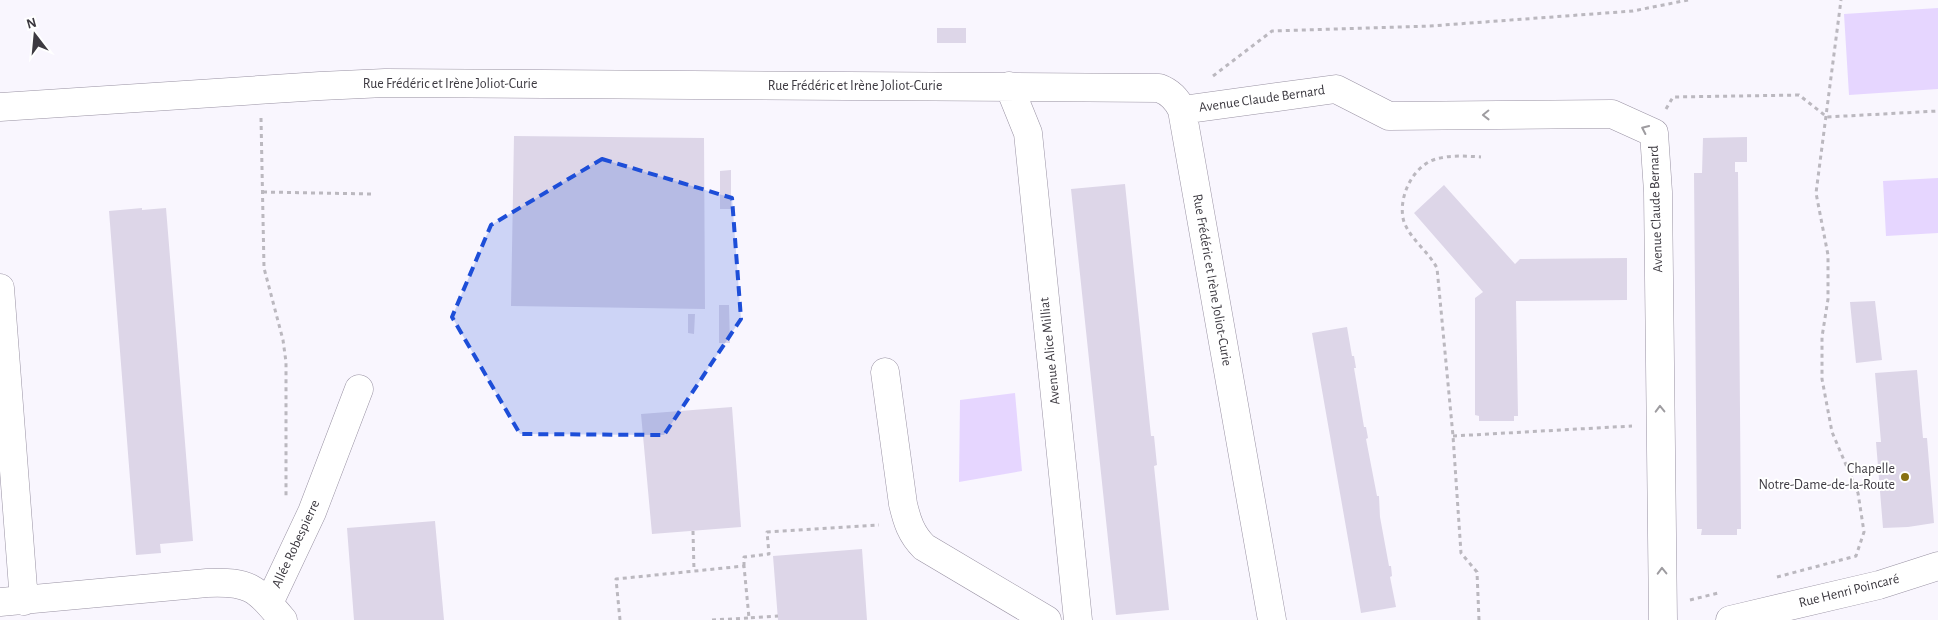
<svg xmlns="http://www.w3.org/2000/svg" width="1938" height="620" font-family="'Alegreya Sans',sans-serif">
<rect width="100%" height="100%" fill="#f9f6fe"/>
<path fill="#e6d6ff" d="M1938,8v81l-89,6 -5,-81z
M1938,178v55l-52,3 -3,-55z
M1015,393l7,78 -63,11 1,-82z"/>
<path fill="#ddd6e8" d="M937,28h29v15h-29z
M514,136l190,2 1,171 -194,-3z
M1747,137v25h-12v10h3l3,357h-4v6h-36l1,-6h-5l-3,-356h8l1,-35z
M731,170v39h-11v-38z
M1125,184l26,252h3l3,29 -3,1 15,144 -53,5 -45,-426z
M1444,185l71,79 5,-5 107,-1v42l-111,1 2,115h-4v5h-35v-5l-4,-1v-117l8,-6 -69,-79z
M142,208v2l24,-2 27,333 -33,3 1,9 -25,2 -27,-344z
M1875,301l7,59 -26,3 -6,-61z
M719,305h10l1,38h-11z
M688,314h7l-1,20 -6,-1z
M1347,327l5,29h2l2,12h-2l10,59h2l2,11 -2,1 11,57h2l1,21 9,49h2l1,10 -2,1 6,30 -35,6 -49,-280z
M1917,370l6,68h4l7,85 -26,4 -25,1 -7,-86h5l-6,-69z
M732,407l9,120 -89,7 -11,-120z
M435,521l9,99h-90l-7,-92z
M862,549l5,71h-89l-5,-64z"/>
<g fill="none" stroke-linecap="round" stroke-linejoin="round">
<g stroke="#9992a3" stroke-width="29">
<path id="minor" d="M1009,86l19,47 50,487
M0,107l320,-21 65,-3 774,5c11,4 18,11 23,22l90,510
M1182,110l154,-21 53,27 223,-2 42,19 4,59 5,428
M0,288l24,313
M885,372l18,132c4,17 8,30 21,43l123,73
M0,602l207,-19c43,-2 49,5 76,37
M269,603l43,-91 47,-123
M1730,620l149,-35 59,-19"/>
</g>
<path stroke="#bbb8bf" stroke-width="3" stroke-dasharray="4 4" stroke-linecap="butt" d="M1213,76l59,-45 158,-5 203,-15 55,-11
M1666,109l7,-12 126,-2 28,22 111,-6
M261,118l3,150 19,72 3,22v134
M263,192l109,2
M1453,436l179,-10
M693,531l1,40
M744,566v-9l25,-3 -2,-22 112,-7
M1777,577l79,-21 8,-24 -6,-39 -26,-61 -10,-53v-42l6,-38v-44l-12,-62 25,-193
M1690,600l28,-7
M620,620l-4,-41 128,-13 5,52 29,-2
M712,620l37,-2 1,1
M1479,620l-2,-48 -16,-19 -8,-117 -16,-168c-9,-17 -26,-28 -33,-46 -7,-23 8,-56 32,-63 14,-4 30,-3 45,-2"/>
<use href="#minor" stroke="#fff" stroke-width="28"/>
</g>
<defs><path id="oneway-chevron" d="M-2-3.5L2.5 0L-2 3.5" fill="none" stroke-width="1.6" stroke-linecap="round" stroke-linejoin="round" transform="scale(1.25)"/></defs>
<g stroke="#9e9ca0">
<use href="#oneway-chevron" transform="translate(1486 115) rotate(179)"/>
<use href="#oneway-chevron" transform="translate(1645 129) rotate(-155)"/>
<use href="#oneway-chevron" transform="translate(1660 409) rotate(-91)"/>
<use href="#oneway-chevron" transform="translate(1662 571) rotate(-91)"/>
</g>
<path fill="#1d4ed8" fill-opacity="0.2" stroke="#1d4ed8" stroke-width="4" stroke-dasharray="10 6" stroke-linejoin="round" d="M602,159l130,39 9,121 -77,116 -144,-1 -68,-117 39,-92z"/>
<circle fill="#887011" stroke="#fff" stroke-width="2" cx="1905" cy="477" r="5"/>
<g text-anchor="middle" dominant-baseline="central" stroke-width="4" stroke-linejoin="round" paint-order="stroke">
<g font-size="14" fill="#3d3a41" stroke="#fff">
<text x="450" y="84">Rue Frédéric et Irène Joliot-Curie</text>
<text x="855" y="86">Rue Frédéric et Irène Joliot-Curie</text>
<text transform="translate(1262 99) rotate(-8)">Avenue Claude Bernard</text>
<text transform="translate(1656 209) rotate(-92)">Avenue Claude Bernard</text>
<text transform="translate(1212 280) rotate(80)">Rue Frédéric et Irène Joliot-Curie</text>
<text transform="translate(1050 351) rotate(-96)">Avenue Alice Milliat</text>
<text transform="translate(296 544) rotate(-65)">Allée Robespierre</text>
<text transform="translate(1849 591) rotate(-14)">Rue Henri Poincaré</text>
</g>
<g font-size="14" fill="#3d3a41" stroke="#fff" text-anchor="end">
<text x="1895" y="469">Chapelle<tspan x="1895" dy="16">Notre-Dame-de-la-Route</tspan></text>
</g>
</g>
<g transform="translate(35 35) rotate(344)" stroke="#ffffff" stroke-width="4" paint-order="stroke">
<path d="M0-4L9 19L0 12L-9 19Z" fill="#3d3a41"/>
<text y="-8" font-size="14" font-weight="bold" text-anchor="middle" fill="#3d3a41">N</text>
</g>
</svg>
